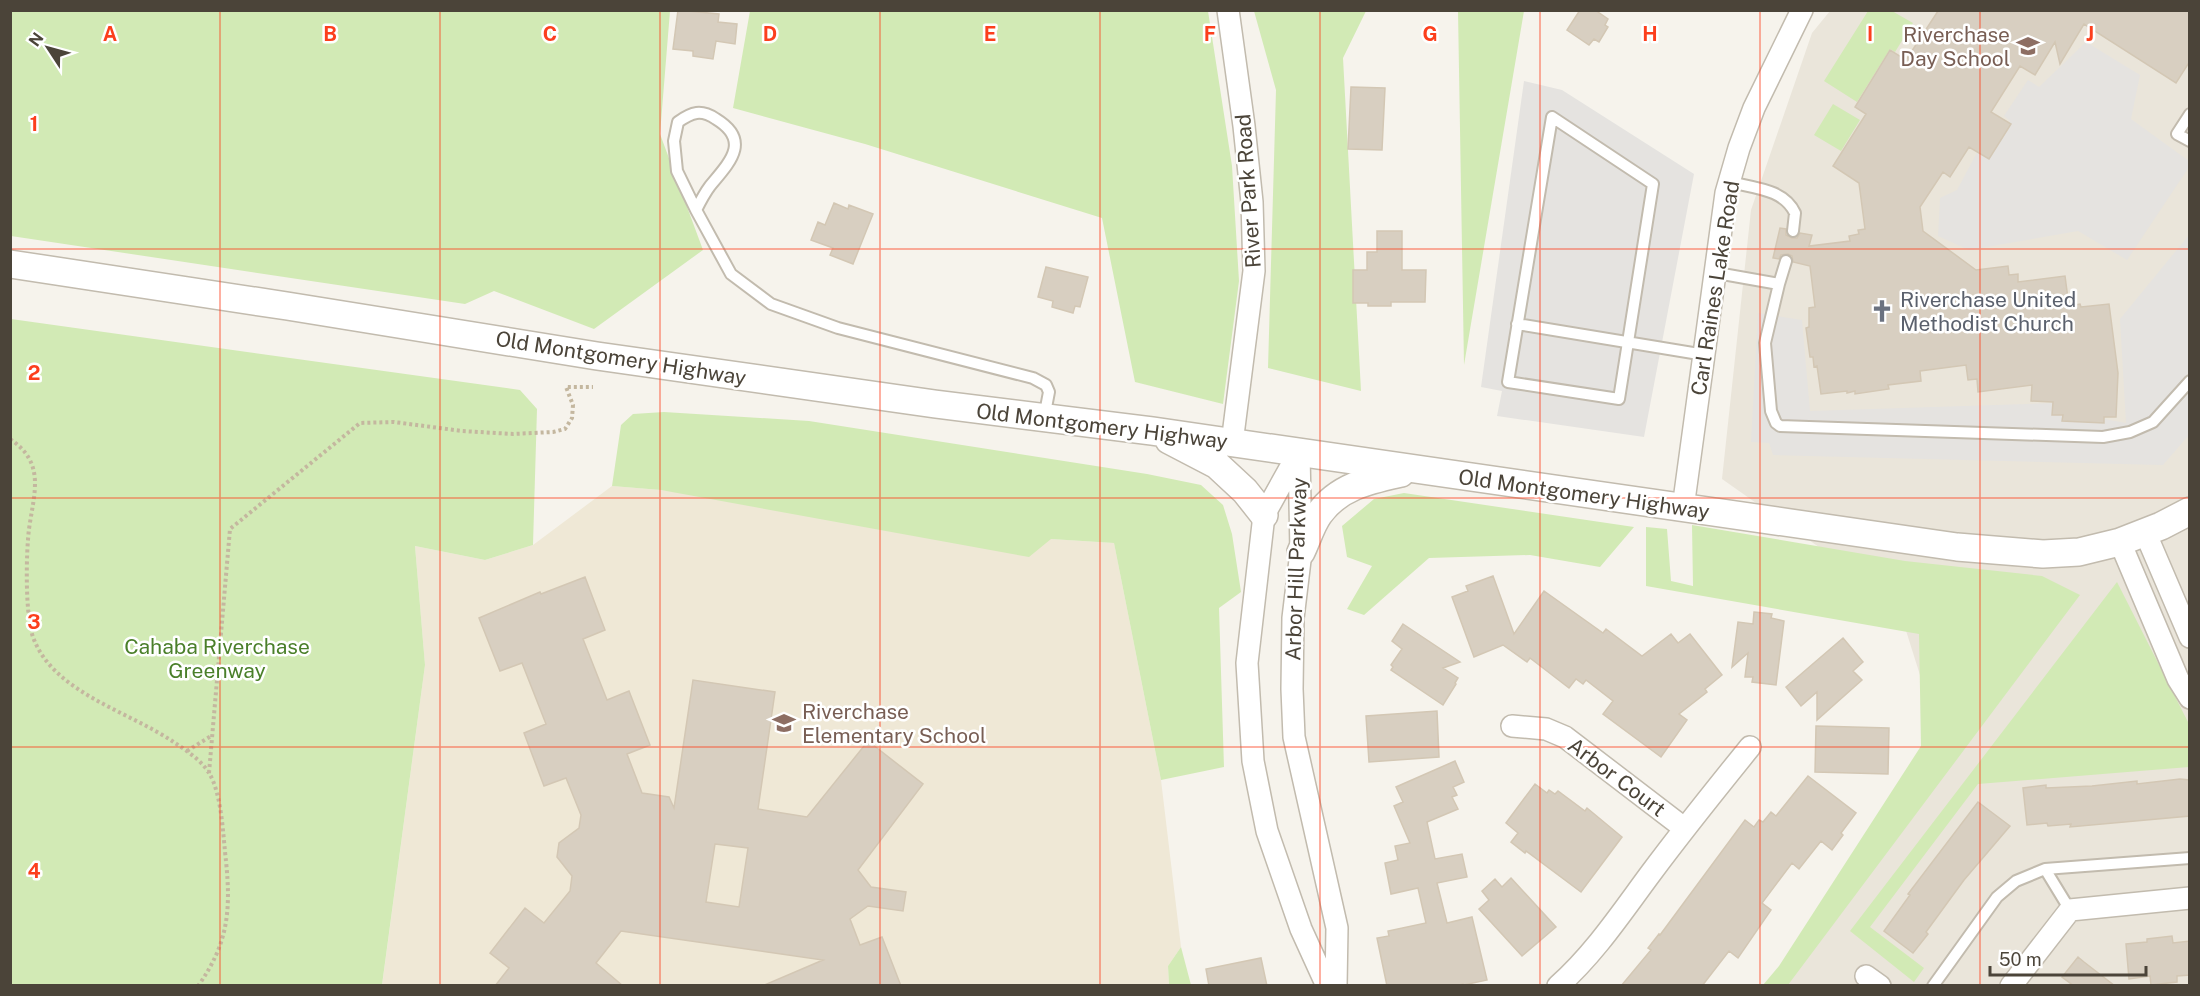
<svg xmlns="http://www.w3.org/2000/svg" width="2200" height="996" font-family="'Public Sans',sans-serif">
<rect width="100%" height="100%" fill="#f6f3ec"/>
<path fill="#eae5da" d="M1830,11h359v974h-410l168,-224 -50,-159 -175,-123 29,-269 61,-177z"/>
<path fill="#efe8d6" d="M612,486l49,4 390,49 63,4 47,237 20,167 -13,19 1,19 -787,1 43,-321 -10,-119 70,14 48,-15z"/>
<path fill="#d2eab5" d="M10,11h660l-10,123 43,116 -109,79 -100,-38 -29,13 -454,-68z
M750,11h458l24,155 7,115 -16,123 -88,-22 -33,-164 -237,-74 -132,-36z
M1254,11h112l-23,47 18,333 -93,-23 8,-278z
M1458,11h66l-60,354z
M1868,11h24l21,12 -18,29 -5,-3 -33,53 -33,-21z
M1833,104l27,16 -19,31 -27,-16z
M11,319l509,71 17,19 -4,136 -48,15 -70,-14 10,119 -43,320h-371z
M664,412l145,9 338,53 54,11 22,20 9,29 9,58 -22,16 5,159 -63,13 -47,-237 -63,-4 -22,18 -368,-67 -49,-4 9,-61 12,-11z
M1404,493l230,34 -34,40 -70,-12 -101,3 -65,57 -17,-6 25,-43 -25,-9 -5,-31 32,-27z
M1692,525l213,36 137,15 38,19 -292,390h-25l16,-19 142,-220 -2,-112 -273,-48v-59l21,2 4,52 22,5z
M2117,582l72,142v43l-211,17 -108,143 54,41 -10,14 -64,-51z
M1181,947l10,38h-22l-1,-19z"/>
<path fill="#e5e3e0" d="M2086,42l54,33 -9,44 58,42v6l-62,93 -49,-29 -109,19 -31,-14 2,-38 17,-8 24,-45 8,6 21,-30 -6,-5 24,-36 11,7z
M1524,81l38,9 132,84 -50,263 -147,-21 5,-25 -21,-4z
M2189,235v200l-26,30 -390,-10 -4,-12 -18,-1 7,-129 44,7 8,91 245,-8 28,12 43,8 -6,-104z"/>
<path fill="#d8cfc1" stroke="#d3c7b4" stroke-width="1.5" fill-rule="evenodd" d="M678,10l41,4 -1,8 19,2 -2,20 -19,-3 -3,18 -20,-3v-5l-20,-2z
M1580,10h15l13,9 -3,6 3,2 -9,15 -5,-3 -5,6 -22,-15z
M2190,10v51l-14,22 -92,-59 -24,40 -5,-22 -20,33 -15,-9 -29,46 20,12 -22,35 -20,-12 -19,30 -7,-5 -23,35 3,24 53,39 32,-4 1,9 9,-1v8l47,-6 4,30 11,-2 1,3 28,-3 9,69 -2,44h-12v6l-42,-2 1,-6h-11l1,-13 -22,-1 1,-16 -54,7 -1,-13 -9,1 -2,-15 -46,6 1,10 -33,4 1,4 -34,5v-3l-8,2v-2l-26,3 -4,-28 -3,1 -1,-10h-3l-4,-29 3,-1v-19l6,-1 -5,-41 -17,-4 -1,-6 -4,-2 -7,1 -2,4 -6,-1 7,-30 6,1v6l6,3h5l3,-5 12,2 -3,11 41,-5 -1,-5 10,-2 -1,-4 7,-1 -6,-46 -26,-17 33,-52 -11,-7 35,-57 16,10 32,-49z
M1351,87l34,1 -3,62 -34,-1z
M834,203l14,6 1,-4 24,9 -20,50 -23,-9 3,-7 -22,-8 7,-18 7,3z
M1377,231h25v39h24l-1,32h-34v4h-23v-3h-15v-33h14v-18h10z
M1046,267l42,10 -8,30 -5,-1 -2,7 -21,-6 1,-6 -15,-4z
M1493,576l21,58 30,-43 59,42 3,-4 36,27 29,-22 7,9 12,-9 32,41 -17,14 2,3 -28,22 8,6 -26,37 -58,-43 10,-13 -27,-21 -3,4 -7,-5 -7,9 -39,-30 -3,4 -24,-17 -29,12 -22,-60 16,-6 -2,-5z
M585,577l20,53 -22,9 24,61 22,-9 21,54 -23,9 15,39 27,4 5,11 19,-128 82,12 -17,117 49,8 61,-76 55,43 -65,86 13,17 35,5 -3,19 -35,-5 -18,13 10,26 22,-8 19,49h-139l61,-26 -202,-29 -25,32 27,23h-128l14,-18 -19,-15 35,-45 19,15 26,-32 2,-15 -15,-19 2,-14 20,-15 2,-13 -15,-37 -22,8 -20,-53 22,-9 -24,-61 -22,8 -21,-53 61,-26 1,2zM715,844l33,4 -9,59 -33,-5z
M1754,612l18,2 -1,4 13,3 -8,64 -24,-3 1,-5h-8l3,-24 -16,14 6,-45 15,2z
M1403,624l57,38 -17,6 15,10 -3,5 1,1 -13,21 -52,-35 2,-3 -2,-2 11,-16 -10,-8z
M1843,638l20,24 -10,9 9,9 -45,40v-28l-16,14 -15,-19z
M1437,711l2,46 -70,5 -3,-46z
M1816,726l73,2 -1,46 -73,-2z
M1455,761l9,21 -11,5 4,8 -5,2 6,12 -31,13 8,37 27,-5 5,23 -30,6 10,40 25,-6 15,63 -23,5 -1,-1 -8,2h-68l-10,-48 12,-2 -1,-5 38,-8 -8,-35 -27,6 -6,-31 13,-3 -3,-14 15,-3 -16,-37 9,-4 -7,-15z
M1808,776l48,37 -15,20 2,2 -11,15 -11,-9 -22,28 -7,-6 -30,40 9,7 -33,48 -9,-7 -27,35h-81l30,-36 -3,-2 11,-14 1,1 85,-115 9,7 5,-7 4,2 8,-10 5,4z
M2180,779l10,1v36l-120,11 1,-3 -23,2 -1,-3 -20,2 -4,-37 23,-3v3l46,-2 45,-5v3z
M1535,784l12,9 2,-3 6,4 3,-3 27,20 2,-3 35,29 -41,55 -55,-41 -1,2 -14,-11 7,-9 -12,-10z
M1978,802l32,24 -46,54 -38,52 2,2 -15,19 -29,-22 26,-36 -2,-1z
M1511,878l45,49 -34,29 -43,-47 10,-9 -7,-9 13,-12 7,8z
M2172,936l1,7 17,-2v34l-13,1v6l-26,3 -1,-9 -21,3 -3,-35 21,-2v-3z
M2078,957l6,5 31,24h-41l-12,-9z
M1261,958l6,28h-58l-3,-17z"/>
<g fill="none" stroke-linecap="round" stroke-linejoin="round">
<g stroke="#c2bbae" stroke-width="14">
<path id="service" d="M2190,114l-13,20 13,7
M1552,117l101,67 -34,215 -111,-17z
M1730,182c24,6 54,7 65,31l-2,18
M696,210c4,-8 8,-16 14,-24 19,-23 42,-45 6,-67 -15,-10 -24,-7 -38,3l-4,19 3,30 19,39 35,64 40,30 67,24 195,50 13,7 3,7 -5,26
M1717,273l62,11 -14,59 6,68 5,12 4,3 323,11 27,-5 23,-10 37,-41
M1779,284l7,-23
M1517,324l188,31
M2045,869l25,41
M1933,986l64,-89 19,-16 29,-12 145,-11"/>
</g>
<g stroke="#c2bbae" stroke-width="24">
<path id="minor" d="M1228,10l16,116 8,76 2,69 -22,172
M1299,452l-35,63 -17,148 6,98 14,70 34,98 26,57
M1299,453l2,99 -8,66 -1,71 2,48 43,191 -1,58
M1683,508l43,-315 13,-45 15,-40 48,-98
M2145,532l45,105
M2120,542l58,137 12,19
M1512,726l34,3 19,8 119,91
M1866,976l14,10
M1558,986c37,-33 64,-74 93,-113 32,-43 65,-84 99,-126
M2011,986l59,-76 120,-12"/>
</g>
<g stroke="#c2bbae" stroke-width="30">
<path id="tertiary" d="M10,264l277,42 310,50 338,48 217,27 805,116 86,7 36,-2 41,-10 41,-16 29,-15
M1169,440l48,25 28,26 19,24
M1301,552c6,-12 10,-27 18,-38 20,-28 51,-34 82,-41"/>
</g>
<path stroke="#c4b79f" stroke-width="4" stroke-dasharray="3 3" stroke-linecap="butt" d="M10,439c36,24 24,54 19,90 -3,24 -4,86 4,108 20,56 96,74 142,106 12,8 26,17 34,30 13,21 14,63 17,88 5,50 2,83 -28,125
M187,751l24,-15
M209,773l21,-244 130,-106 34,-1 68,9 51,3 40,-2 12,-3 7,-11 1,-13 -7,-18h27"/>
<use href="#service" stroke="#fff" stroke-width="10"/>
<use href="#minor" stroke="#fff" stroke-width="21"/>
<use href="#tertiary" stroke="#fff" stroke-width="27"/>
</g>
<path fill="none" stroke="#fc3f1d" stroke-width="1.5" stroke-opacity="0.55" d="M220,10v976M440,10v976M660,10v976M880,10v976M1100,10v976M1320,10v976M1540,10v976M1760,10v976M1980,10v976M10,249h2180M10,498h2180M10,747h2180"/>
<defs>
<g id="school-bare" transform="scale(1.8)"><path d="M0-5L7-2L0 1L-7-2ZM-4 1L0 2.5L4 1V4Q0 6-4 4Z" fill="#8d6e63" stroke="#fff" stroke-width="2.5" paint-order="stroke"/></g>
<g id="church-bare" transform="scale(1.8)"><path d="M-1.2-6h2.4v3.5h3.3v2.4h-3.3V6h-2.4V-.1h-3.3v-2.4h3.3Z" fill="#6b7280" stroke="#fff" stroke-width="2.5" paint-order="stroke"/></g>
</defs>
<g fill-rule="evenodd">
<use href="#school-bare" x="2028" y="46"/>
<use href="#church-bare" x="1882" y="311"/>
<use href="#school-bare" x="784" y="723"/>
</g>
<g text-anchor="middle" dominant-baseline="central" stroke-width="5" stroke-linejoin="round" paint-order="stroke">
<g font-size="21" fill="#785e54" stroke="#fff" text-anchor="end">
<text x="2010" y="34">Riverchase<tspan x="2010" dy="24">Day School</tspan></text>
<text x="802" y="711" text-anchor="start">Riverchase<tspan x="802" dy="24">Elementary School</tspan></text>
</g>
<g font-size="21" fill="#4b4439" stroke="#fff">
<text transform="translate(1248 191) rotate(-94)">River Park Road</text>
<text transform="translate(1715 288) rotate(-81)">Carl Raines Lake Road</text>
<text transform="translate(621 358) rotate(9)">Old Montgomery Highway</text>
<text transform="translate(1102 426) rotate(7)">Old Montgomery Highway</text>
<text transform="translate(1584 494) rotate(8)">Old Montgomery Highway</text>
<text transform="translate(1296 569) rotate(-88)">Arbor Hill Parkway</text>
<text transform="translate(1617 777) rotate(37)">Arbor Court</text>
</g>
<g font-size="21" fill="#5b616d" stroke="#fff" text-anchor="start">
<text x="1900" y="299">Riverchase United<tspan x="1900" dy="24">Methodist Church</tspan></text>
</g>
<g font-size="21" fill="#4a7f2a" stroke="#fff">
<text x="217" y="646">Cahaba Riverchase<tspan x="217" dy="24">Greenway</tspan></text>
</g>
</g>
<g font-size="20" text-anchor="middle" font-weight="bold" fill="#fc3f1d" stroke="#fff" stroke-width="5" stroke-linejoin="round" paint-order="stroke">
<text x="110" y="41">A</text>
<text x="330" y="41">B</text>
<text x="550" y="41">C</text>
<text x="770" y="41">D</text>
<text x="990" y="41">E</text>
<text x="1210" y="41">F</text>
<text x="1430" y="41">G</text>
<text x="1650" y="41">H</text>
<text x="1870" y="41">I</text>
<text x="2090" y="41">J</text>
<text x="34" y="131">1</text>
<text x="34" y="380">2</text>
<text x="34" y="629">3</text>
<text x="34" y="878">4</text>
</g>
<rect width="2200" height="996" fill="none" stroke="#4b4439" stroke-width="24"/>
<g transform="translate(48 48) rotate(306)" stroke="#ffffff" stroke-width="4.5" paint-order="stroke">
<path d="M0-4.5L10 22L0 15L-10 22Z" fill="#4b4439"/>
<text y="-9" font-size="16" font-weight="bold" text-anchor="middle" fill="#4b4439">N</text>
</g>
<path d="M1990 966v9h156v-9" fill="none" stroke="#4b4439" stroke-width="3"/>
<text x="1999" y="966" font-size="18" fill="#4b4439" stroke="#ffffff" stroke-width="4.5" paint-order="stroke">50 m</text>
</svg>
